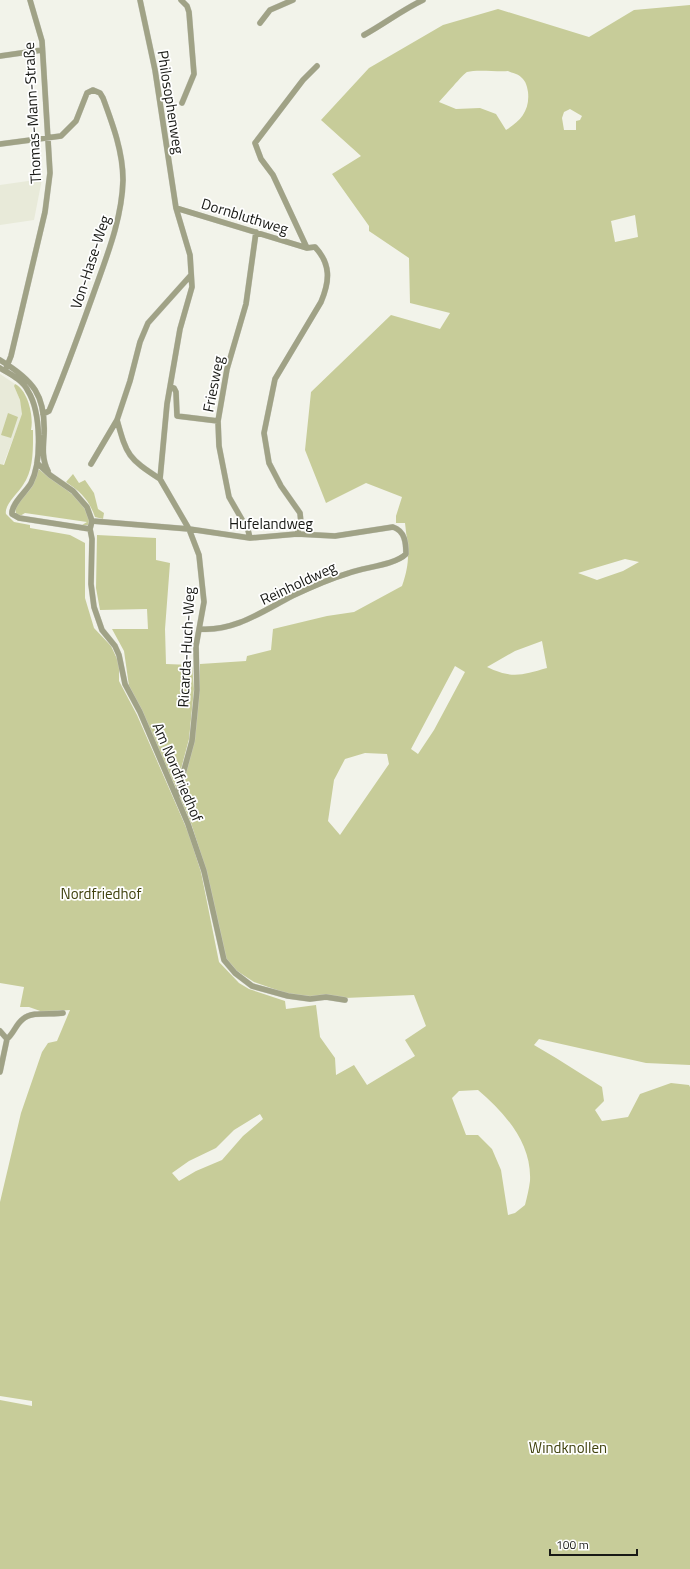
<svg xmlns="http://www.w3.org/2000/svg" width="690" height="1569" font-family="'Titillium Web',sans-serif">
<rect width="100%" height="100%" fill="#f2f3ea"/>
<path fill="#e8ead9" d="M42,179l-8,41 -34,5v-40z
M0,374l15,10 -1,2 6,14 3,13 -20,52 -3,-1z"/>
<path fill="#c7cc99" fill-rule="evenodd" d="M690,5v1060l-44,-2 -107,-24 -5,6 22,13 46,29 2,14 -9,9 7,11 26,-4 12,-23 31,-11 18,2 1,2v482h-690v-169l32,6v-5l-32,-5v-194l21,-89 21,-61 6,-9 9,-2 13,-31 -27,2 -14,-5h-9l4,-20 -24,-4v-519l4,1 18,-51 -2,-14 -6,-14 1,-2c13,6 19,33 16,46h2c0,18 1,40 -10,55 -5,8 -19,20 -17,29l8,8 16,3v3l40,7 15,8v55l9,30 17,18 8,17v18l18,34 52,119 12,38 18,90 20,21 10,6 36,12 1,8 30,-4 4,32 15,21 1,17 18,-10 13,20 48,-29 -10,-16 21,-14 -12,-31 -69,3 -54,-3 -37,-13 -17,-11 -11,-12 -20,-89 -15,-47 -12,-27 20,-105 1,-27 46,-3 1,-5 24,-6 2,-21 54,-13 27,-4 48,-26c9,-26 6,-36 3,-63h-9v-7l6,-19 -36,-14 -40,20 -21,-53 6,-58 80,-77 49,14 10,-16 -40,-10 -1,-45 -40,-27v-5l-37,-52 29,-18 -40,-36 48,-52 74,-43 55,-16 91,28 45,-27zM508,71c4,2 11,3 14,7 4,4 5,8 6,14 2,18 -7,29 -22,38l-10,-16 -16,-6 -24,1 -17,-7c4,-4 25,-29 28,-30 10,-3 30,0 41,-1zM570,109l12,7 -2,4 -4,1v9h-12l-2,-12 2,-6zM635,215l3,22 -23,5 -4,-21zM625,559l14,3 -16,9 -26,9 -19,-7zM542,641l5,27c-25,7 -35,11 -60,-1l28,-16zM455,666l10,6 -31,58 -16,24 -7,-5zM365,753l22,1 2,10 -49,71 -12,-14 6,-41 11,-21zM478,1090c27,23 54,53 52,91 -1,8 -3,16 -5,24l-10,8 -7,2 -7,-45 -9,-21 -14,-14h-12l-14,-37 7,-7zM260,1114l3,5 -20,17 -21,24 -26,11 -17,10 -7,-8 17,-12 27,-13 18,-18z
M8,413l10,4 -7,21 -10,-3z
M37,470h3c12,11 57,35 48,55h-6l5,-3 -62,-9 -5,3 -4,-2 -1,-6z
M73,474l6,9 6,-3 9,13 4,16 6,4 -1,6 -8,-2c-6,-17 -14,-25 -29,-35z
M97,535l59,3v22l14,3 -5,66 1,35 26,1 2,24 -5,50 -13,49 -47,-102 -5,-35 -12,-22h36l-1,-20 -47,1 -4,-22z"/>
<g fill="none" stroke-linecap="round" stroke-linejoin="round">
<g stroke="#cfd0c8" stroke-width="6">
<path id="street" d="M140,0l15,70 21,138 14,47 2,32 -12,42 -13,75 -7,75 29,50 10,26 5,47 -8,44 1,44 -5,51 -15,55
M181,0l6,6 2,6 5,62 -12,29
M260,23l10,-13 23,-10
M364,35c20,-11 38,-25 59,-35
M0,56l42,-6
M0,144l61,-8 15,-15 11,-28 6,-3 7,3 3,5c10,27 20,54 20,82 -1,40 -17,78 -30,115 -14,39 -28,78 -44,116l-6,3
M176,208l131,40 8,-1c16,17 15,34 6,55l-46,77 -11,54 5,30 12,23 19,27 1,10 -4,11
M307,248l-34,-73 -12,-16 -6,-16 48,-63 14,-14
M0,360c33,20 46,35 44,75 -1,13 -2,25 4,36
M0,368c10,6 23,12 28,23 13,21 14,70 3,92 -5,9 -20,21 -19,31l7,4 71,11
M5,371l6,-15 34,-144 5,-39 -8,-132 -12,-41
M171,387l3,1 2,4 1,24 41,5
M117,420c10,36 11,38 43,59
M37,463l13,12 23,16 14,16 5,14 -2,8 2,10 -1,45 3,23 8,23 13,16 4,9 6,29 15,28 48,112 16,47 20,89 11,13 17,13 36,10 22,3 16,-2 19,3
M91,464l26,-44 13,-39 10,-39 8,-19 43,-48
M92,521l97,8 61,9 47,-4 38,2 58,-9c12,4 13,16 13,27 -11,11 -41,13 -57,19 -20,6 -38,14 -57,23 -29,15 -58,36 -93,33
M250,538l-2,-8 -19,-33 -10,-51 -1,-25 9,-52 19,-65 10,-72
M0,1031l7,8
M7,1039c7,-6 9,-15 16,-20 9,-8 28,-4 40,-6
M0,1072l7,-33"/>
</g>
<use href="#street" stroke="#a0a286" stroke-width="5.5"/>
</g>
<g text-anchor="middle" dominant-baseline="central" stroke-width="3.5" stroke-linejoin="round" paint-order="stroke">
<g font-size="15" fill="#181915" stroke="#fff">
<text transform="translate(171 102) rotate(81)">Philosophenweg</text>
<text transform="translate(32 113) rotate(-93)">Thomas-Mann-Straße</text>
<text transform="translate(245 216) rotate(17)">Dornbluthweg</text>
<text transform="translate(90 262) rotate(-72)">Von-Hase-Weg</text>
<text transform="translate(213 384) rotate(-79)">Friesweg</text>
<text x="271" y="523">Hufelandweg</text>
<text transform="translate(298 583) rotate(-25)">Reinholdweg</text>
<text transform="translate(186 647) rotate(-87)">Ricarda-Huch-Weg</text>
<text transform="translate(178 772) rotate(67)">Am Nordfriedhof</text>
</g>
<g font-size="15" fill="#40420e" stroke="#fff">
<text x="101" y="893">Nordfriedhof</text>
<text x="568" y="1447">Windknollen</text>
</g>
</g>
<path d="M550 1549v6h87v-6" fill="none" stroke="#181915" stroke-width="2"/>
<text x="556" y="1549" font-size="12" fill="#181915" stroke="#ffffff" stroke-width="3" paint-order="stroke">100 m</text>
</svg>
